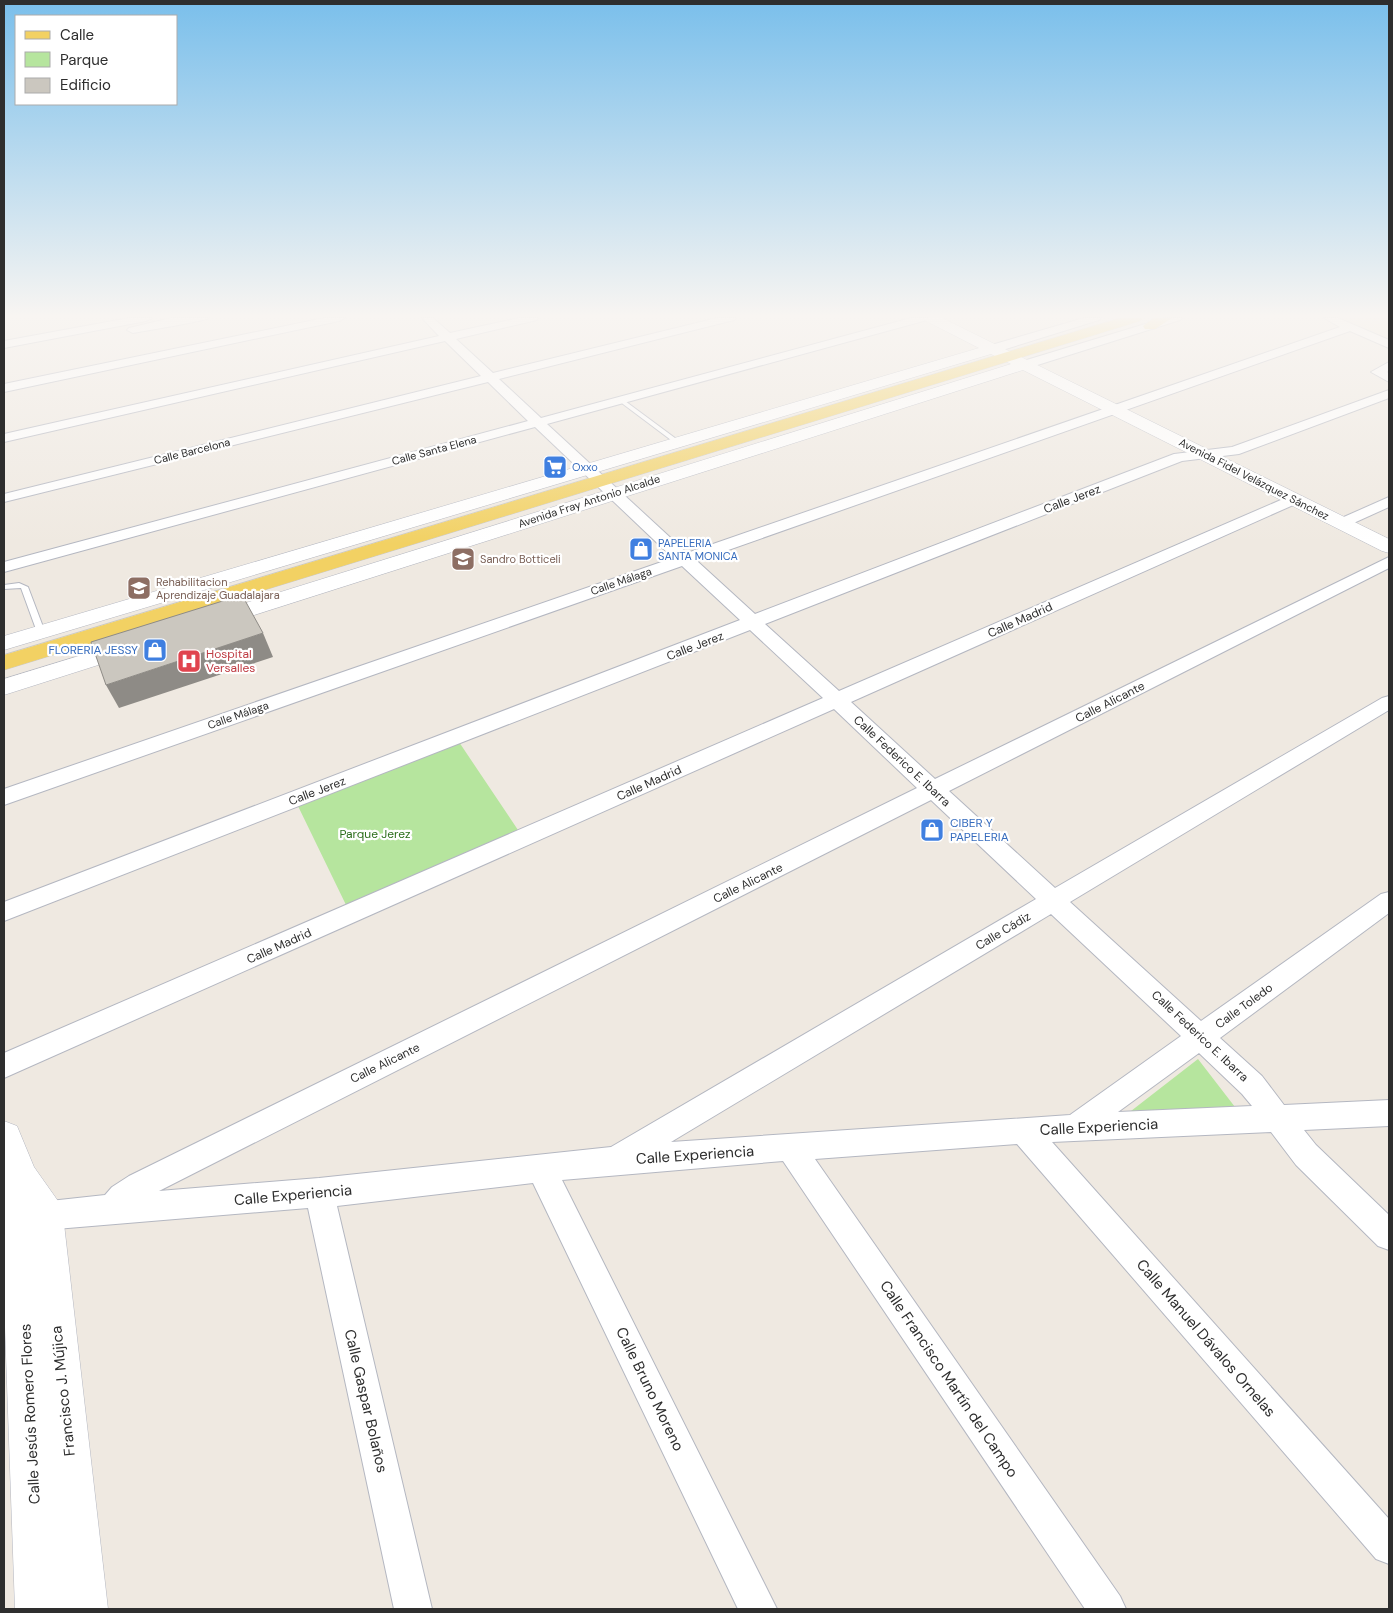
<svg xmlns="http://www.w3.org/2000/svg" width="1393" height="1613" font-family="'DM Sans',sans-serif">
<rect width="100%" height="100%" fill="#efe9e1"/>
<path fill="#f0e6d1" d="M1335,318h54v23z"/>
<path fill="#b6e59e" d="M459,742l61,91 -173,74 -50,-103z
M1198,1059l37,48 -104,4z"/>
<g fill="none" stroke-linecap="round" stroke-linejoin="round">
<g stroke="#b4b7c1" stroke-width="2">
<path id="lane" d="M625,401l54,40v2h-4l-52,-39 -1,-1z
M19,583l9,4 17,45 -1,2 -3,1 -4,-3 -16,-44 -17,1v-4z"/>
</g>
<g stroke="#b4b7c1" stroke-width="2">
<path id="street" d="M129,318h23l-6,3 -142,27v-7z
M171,318h38c-3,3 -66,13 -76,15l-6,-3 2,-2z
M324,318h21l-6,3 -335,71v-8z
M422,318h11l17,15 69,-15h19l-1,2 -81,19 37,34 224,-55h19l-2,2 -235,59 42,39 370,-100h17l-1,2 -380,104 140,129 653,-226 -16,-9h14l51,22v8l-39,-17 -653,230 58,53 419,-160 58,-7 157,-57v8l-150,56 -57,7 -417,163 74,67 451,-195h10l2,3 -2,3 -449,200 84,77 454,-222v11l-440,223 106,97 327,-190 7,-2v14l-319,192 131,119 180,-127 8,-2v21l-169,125 42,38 22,29 105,-5v26l-85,4 12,15 73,70v35l-11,-4 -82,-81 -25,-33 -219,10 337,377v45l-13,-5 -359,-415 -202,15 305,437 6,13h-41l-302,-448 -221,19 215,429h-39l-205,-426 -196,23 95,403h-38l-86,-401 -264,22 -40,6v-30l101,-11 7,-8 17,-11 788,-388 -83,-79 -830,369v-25l819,-355 -73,-68 -746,291v-19l736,-282 -58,-54 -678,239v-16l669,-231 -138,-131 -531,145v-10l524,-141 -40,-39 -484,120v-8l477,-118 -36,-35 -441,101v-8l435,-98zM931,800l105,99 -425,248 -292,31 -160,13zM1051,914l130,122 -111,79 -399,27zM1199,1053l43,41 10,12 -134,6z
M1084,318h17l-2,2 -103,32 -4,1 -6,-4 2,-3z
M1165,318h17l-2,2 -152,48 -4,1 -6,-4 2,-3z
M1389,362v9l-2,1 2,1v9l-18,-10z
M1389,497v10l-42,19 -5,2 -8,-5 3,-3z"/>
</g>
<g stroke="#b4b7c1" stroke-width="1">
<path id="secondary" d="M924,318h18l447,221v14l-7,-2 -359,-181 -800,255 -8,2 -8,-2 -3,-5 3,-5 804,-251 -20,-10 -987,296v-14l975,-288 -53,-27z
M131,640l8,2 4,5 -4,5 -135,43v-16z
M4,1121l13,5 17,41 24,34 5,14 45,394h-93l-11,-310z"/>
</g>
<g stroke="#c9c9c9" stroke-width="1">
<path id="primary" d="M1120,318h22l-2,3 -1136,349v-15z
M1154,318h18l-17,11h-10l-2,-3z"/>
</g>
<use href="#lane" fill="#fff" fill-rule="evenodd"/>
<use href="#street" fill="#fff" fill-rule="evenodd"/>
<use href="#secondary" fill="#fff" fill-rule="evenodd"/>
<use href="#primary" fill="#f2d163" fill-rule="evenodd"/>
</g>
<path fill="#8e8b86" d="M263,633l10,24 -154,51 -13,-23z"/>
<path fill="#cbc7bf" stroke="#8e8b86" d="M242,595l21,38 -157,52 -15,-43z"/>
<linearGradient id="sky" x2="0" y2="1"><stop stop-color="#7abfeb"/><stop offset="0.58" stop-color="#f8f5f2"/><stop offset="1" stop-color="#f8f5f2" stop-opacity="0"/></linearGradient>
<rect width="1393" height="544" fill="url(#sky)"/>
<defs>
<g id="supermarket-square" transform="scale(1.25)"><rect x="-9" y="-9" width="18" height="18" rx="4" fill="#3f7fe0" stroke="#fff"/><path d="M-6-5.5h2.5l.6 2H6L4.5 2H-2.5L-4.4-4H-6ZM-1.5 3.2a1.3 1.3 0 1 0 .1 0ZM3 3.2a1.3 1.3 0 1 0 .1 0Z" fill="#fff"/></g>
<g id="shop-square" transform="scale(1.25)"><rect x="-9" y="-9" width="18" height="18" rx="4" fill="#3f7fe0" stroke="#fff"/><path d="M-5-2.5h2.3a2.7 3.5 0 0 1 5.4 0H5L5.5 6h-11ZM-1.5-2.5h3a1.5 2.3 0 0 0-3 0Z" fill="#fff"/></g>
<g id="school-square" transform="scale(1.25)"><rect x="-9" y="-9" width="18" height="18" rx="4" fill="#8d6e63" stroke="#fff"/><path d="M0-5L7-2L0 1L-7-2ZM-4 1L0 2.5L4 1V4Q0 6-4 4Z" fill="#fff"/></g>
<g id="hospital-square" transform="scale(1.25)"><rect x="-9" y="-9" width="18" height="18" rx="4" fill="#e0444e" stroke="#fff"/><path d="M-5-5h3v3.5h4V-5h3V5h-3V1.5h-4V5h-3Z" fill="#fff"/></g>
</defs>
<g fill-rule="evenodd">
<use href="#supermarket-square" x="555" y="467"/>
<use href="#shop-square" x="641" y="549"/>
<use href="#school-square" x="463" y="559"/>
<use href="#school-square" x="139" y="588"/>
<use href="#shop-square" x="155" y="650"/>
<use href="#hospital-square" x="189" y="661"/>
<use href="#shop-square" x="932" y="830"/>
</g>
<g text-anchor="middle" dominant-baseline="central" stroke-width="4.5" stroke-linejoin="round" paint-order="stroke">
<g font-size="11" fill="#2e2e2e" stroke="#fff">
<text transform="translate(434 450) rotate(-15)">Calle Santa Elena</text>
<text transform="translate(192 451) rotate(-14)">Calle Barcelona</text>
<text transform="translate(1254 479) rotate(27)">Avenida Fidel Velázquez Sánchez</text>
<text transform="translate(589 501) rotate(-18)">Avenida Fray Antonio Alcalde</text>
<text transform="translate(621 581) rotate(-19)">Calle Málaga</text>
<text transform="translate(238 715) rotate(-19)">Calle Málaga</text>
</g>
<g font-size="11" fill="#366cbe" stroke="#fff" text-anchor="start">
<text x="572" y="467">Oxxo</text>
<text x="658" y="543">PAPELERIA<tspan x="658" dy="13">SANTA MONICA</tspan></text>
</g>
<g font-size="11" fill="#785e54" stroke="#fff" text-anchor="start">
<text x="480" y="559">Sandro Botticeli</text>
<text x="156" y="582">Rehabilitacion<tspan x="156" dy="13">Aprendizaje Guadalajara</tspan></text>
</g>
<g font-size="12" fill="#2e2e2e" stroke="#fff">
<text transform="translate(1072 499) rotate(-21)">Calle Jerez</text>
<text transform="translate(1020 620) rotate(-24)">Calle Madrid</text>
<text transform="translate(695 646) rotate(-21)">Calle Jerez</text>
<text transform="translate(1110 702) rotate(-27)">Calle Alicante</text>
<text transform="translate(902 761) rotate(43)">Calle Federico E. Ibarra</text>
<text transform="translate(649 783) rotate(-24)">Calle Madrid</text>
<text transform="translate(317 791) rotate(-21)">Calle Jerez</text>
<text transform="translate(748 883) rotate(-26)">Calle Alicante</text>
<text transform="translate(1003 931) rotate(-31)">Calle Cádiz</text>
<text transform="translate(279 946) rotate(-24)">Calle Madrid</text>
<text transform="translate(1244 1006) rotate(-36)">Calle Toledo</text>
<text transform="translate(1200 1036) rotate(43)">Calle Federico E. Ibarra</text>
<text transform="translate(385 1063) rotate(-26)">Calle Alicante</text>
</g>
<g font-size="12" fill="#366cbe" stroke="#fff" text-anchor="end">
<text x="138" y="650">FLORERIA JESSY</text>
<text x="950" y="823" text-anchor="start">CIBER Y<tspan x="950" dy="14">PAPELERIA</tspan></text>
</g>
<g font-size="12" fill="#be3a42" stroke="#fff" text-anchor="start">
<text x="206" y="654">Hospital<tspan x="206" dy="14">Versalles</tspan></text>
</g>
<g font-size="12" fill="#2c6e1b" stroke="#fff">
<text x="375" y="834">Parque Jerez</text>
</g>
<g font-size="15" fill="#2e2e2e" stroke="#fff">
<text transform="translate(1099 1127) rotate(-3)">Calle Experiencia</text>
<text transform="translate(695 1155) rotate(-4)">Calle Experiencia</text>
<text transform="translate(293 1195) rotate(-5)">Calle Experiencia</text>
<text transform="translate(1206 1338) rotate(49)">Calle Manuel Dávalos Ornelas</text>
<text transform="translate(949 1379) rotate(56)">Calle Francisco Martín del Campo</text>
<text transform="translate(650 1389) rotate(64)">Calle Bruno Moreno</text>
<text transform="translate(63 1391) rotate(-96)">Francisco J. Mújica</text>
<text transform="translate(366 1401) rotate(77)">Calle Gaspar Bolaños</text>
<text transform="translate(30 1414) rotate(-93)">Calle Jesús Romero Flores</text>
</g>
</g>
<rect width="1393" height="1613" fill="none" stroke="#2e2e2e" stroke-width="10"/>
<rect x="15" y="15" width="162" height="90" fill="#ffffff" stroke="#ababab"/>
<rect x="25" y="31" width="25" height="8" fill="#f2d163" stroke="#ababab"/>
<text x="60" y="40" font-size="15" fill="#2e2e2e">Calle</text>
<rect x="25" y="52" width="25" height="15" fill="#b6e59e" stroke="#ababab"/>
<text x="60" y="65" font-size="15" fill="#2e2e2e">Parque</text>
<rect x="25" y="78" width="25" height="15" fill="#cbc7bf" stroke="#ababab"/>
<text x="60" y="90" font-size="15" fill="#2e2e2e">Edificio</text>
</svg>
